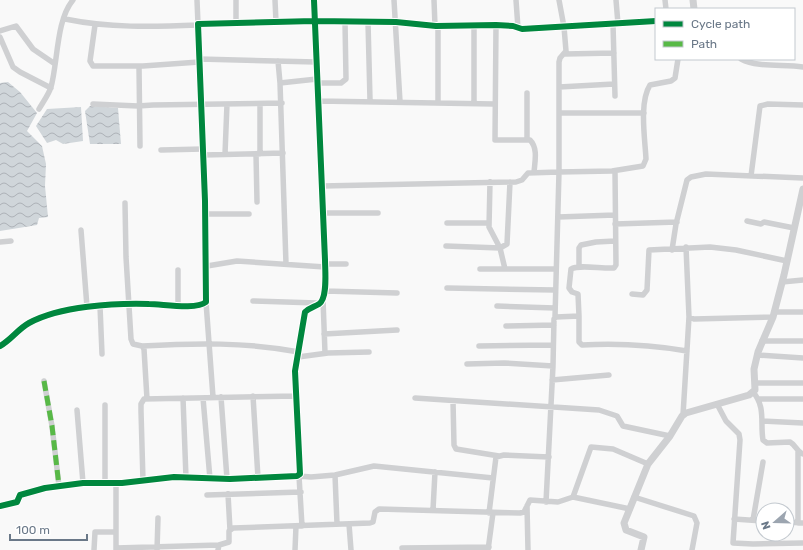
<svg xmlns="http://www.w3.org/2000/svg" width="803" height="550" font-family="Rubik,sans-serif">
<defs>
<pattern id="water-waves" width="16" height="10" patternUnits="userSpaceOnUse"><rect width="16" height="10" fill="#d0d6da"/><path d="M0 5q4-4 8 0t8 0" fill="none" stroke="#adb2b7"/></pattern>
</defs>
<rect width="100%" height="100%" fill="#f9f9f9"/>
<path fill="url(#water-waves)" d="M8,82l12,10 17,21 -10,18 15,15 4,18 -1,22 3,31 -9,1 -2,7 -37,6v-148z
M90,106l28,2 3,36h-31l-5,-33z
M81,107l2,34 -20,3 -7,-4 -9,3 -11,-17 11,-17z"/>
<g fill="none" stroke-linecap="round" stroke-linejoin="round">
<path stroke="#cfd0d2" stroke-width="5.5" d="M197,0l1,24
M236,0v23
M275,0l1,22
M394,0l6,102
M434,0l1,26
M516,0l2,28
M559,0l5,27 2,24 -6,7 -1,4v110l53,-1 31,-5 3,-7c-1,-20 -7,-57 4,-74l21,-4 4,-3 3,-19
M616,0l2,24
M665,0l1,9
M65,19c44,9 87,8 133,6
M368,22l2,78
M613,24l2,72
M95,25l-5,36 3,5h50l56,-4
M474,25v78
M496,25l-1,115h35c8,8 5,21 4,32
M438,26v77
M0,31l16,-5 17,23 22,15
M0,37l13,30 7,5 31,16
M565,54l49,-1
M199,59l117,3
M741,59c17,9 43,5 62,8
M278,61l2,22
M139,66l1,80
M318,83h23l5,-4 -1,-57
M559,87l55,-3
M318,101l176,3
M93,104l45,2 15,-1 129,-2
M39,109c4,-7 10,-15 12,-22 7,-25 5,-67 22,-87
M559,113h85
M527,140v-47
M161,150l42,-1
M225,154l2,-50
M256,154l1,48
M260,154v-50
M203,155l80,-2
M751,176l9,-70 8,-2 35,1
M490,182l-1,45 11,21 5,21
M322,186l194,-4 6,-2 6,-7 31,-1 -4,145
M125,203l1,54 5,82 2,5 9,2 2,3 3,50
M323,213h55
M205,214h44
M558,217l57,-2
M747,221l14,3 3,-2 30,6
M447,223h42
M615,224l62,-2
M81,230l6,77
M0,242l11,-1
M446,246l54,2 7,-4 3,-62
M686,247l3,70 5,2 79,-2
M672,250l4,-26 11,-44 4,-3 15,-3 97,4
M286,264l-6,-181 37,-4
M325,264h21
M207,266l30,-5 88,6
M579,266v-18l2,-3 15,-3 19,-1
M480,269h76
M178,270v35
M782,282l21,-2
M447,288l108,2
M325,291l72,2
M632,294l11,1 4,-5 2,-40 61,-3 26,3 51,11
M323,299l2,54
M253,301l64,2
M206,302l7,95
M100,306l2,48
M497,306l58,2
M774,312h29
M579,316v26l3,3c36,-2 70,0 105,6
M506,326l48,-1
M324,334l73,-4
M762,341h41
M142,346c53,-3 104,-4 157,6
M479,346l74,-1
M757,355l46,3
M298,357l30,-4 41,-1
M467,364l37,-1 49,3 1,-47 2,-2 23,-1 -1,-22 -6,-2 -3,-4 2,-19c8,-5 31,0 43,-1l2,-3 -1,-94
M552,380l57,-5
M44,381l8,45 7,60
M755,383h48
M753,392c13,15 7,31 10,48l4,3 23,-1c6,3 7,10 13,12
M253,396l5,82
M221,397l6,82
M183,398l3,80
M203,398l7,81
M415,398l184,12 18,6 6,10 47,10
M759,399h44
M453,401l1,44 2,4 43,7
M717,404l9,17 13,13 1,6 -7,103 20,1 50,-1
M105,405v78
M77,410l6,73
M683,415l6,-98
M762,421l41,2
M335,475l2,49
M143,481l-2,-70v-7l3,-5 152,-3
M228,494l2,36
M207,495l94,-3
M573,497l18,-50 22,2 35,15
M634,497l60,19 3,7 -5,27
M546,502l7,-136
M0,506l17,-4 3,-7 25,-7 38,-5h39l52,-6 56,2 67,-3 3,-2 -5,-103 10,-59c4,-4 9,-5 14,-8 9,-6 6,-34 6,-44l-11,-260
M527,506l1,44
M433,510l2,-38
M489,513l7,-56 8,-2 45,2
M734,519l29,2
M753,520l10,-58
M787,522l16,1
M798,523v-71
M349,524l2,26
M302,526l-3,-50 12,1 24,-2 39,-9 119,12
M116,548l103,-3
M402,548l87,-1
M94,550l1,-18h21
M116,550v-67
M157,550l1,-32
M218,550l1,-5 10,-3v-11l4,-3 137,-5 3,-1 2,-10 4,-3 141,4 4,-1 6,-12 28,2 15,-5 57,12
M295,550l1,-24
M488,550l5,-37"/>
<path stroke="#cfd0d2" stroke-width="7" d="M693,0l1,9
M0,346c11,-6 18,-17 29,-23 31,-17 85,-20 120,-19 14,0 47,6 57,-2l-1,-101 -7,-177 116,-3 82,1 40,4 60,-1 17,1 9,3 134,-8
M641,550l3,-13 -18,-7 -2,-7 24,-59 22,-28 12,-20 4,-3 63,-18 6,-5 -1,-21 4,-17 15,-35 11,-42 19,-86"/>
<path stroke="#58b947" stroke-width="5" stroke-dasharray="10 5" stroke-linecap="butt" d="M44,381l8,45 7,60"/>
<g stroke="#fff" stroke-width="8">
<path id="cycleway" d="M0,346c11,-6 18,-17 29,-23 31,-17 85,-20 120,-19 14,0 47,6 57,-2l-1,-101 -7,-177 116,-3 82,1 40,4 60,-1 17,1 9,3 134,-8
M0,506l17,-4 3,-7 25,-7 38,-5h39l52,-6 56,2 67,-3 3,-2 -5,-103 10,-59c4,-4 9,-5 14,-8 9,-6 6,-34 6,-44l-11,-260"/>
</g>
<use href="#cycleway" stroke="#00873e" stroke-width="6"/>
</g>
<rect x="655" y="8" width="140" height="52" fill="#ffffff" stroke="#c3c9cf"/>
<rect x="663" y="21" width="20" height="6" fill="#00873e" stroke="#c3c9cf"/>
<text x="691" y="28" font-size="12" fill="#6a7888">Cycle path</text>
<rect x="663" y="41" width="20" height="6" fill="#58b947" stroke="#c3c9cf"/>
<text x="691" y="48" font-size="12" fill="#6a7888">Path</text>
<g transform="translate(775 522) rotate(250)"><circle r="19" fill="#ffffff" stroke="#c3c9cf"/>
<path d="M0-3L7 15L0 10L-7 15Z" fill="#9ca5b0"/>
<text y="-6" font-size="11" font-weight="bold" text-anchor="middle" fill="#6a7888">N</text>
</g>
<path d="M10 534v6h77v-6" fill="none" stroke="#6a7888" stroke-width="2"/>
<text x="16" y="534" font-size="12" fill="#6a7888" stroke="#ffffff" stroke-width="3" paint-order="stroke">100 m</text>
</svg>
